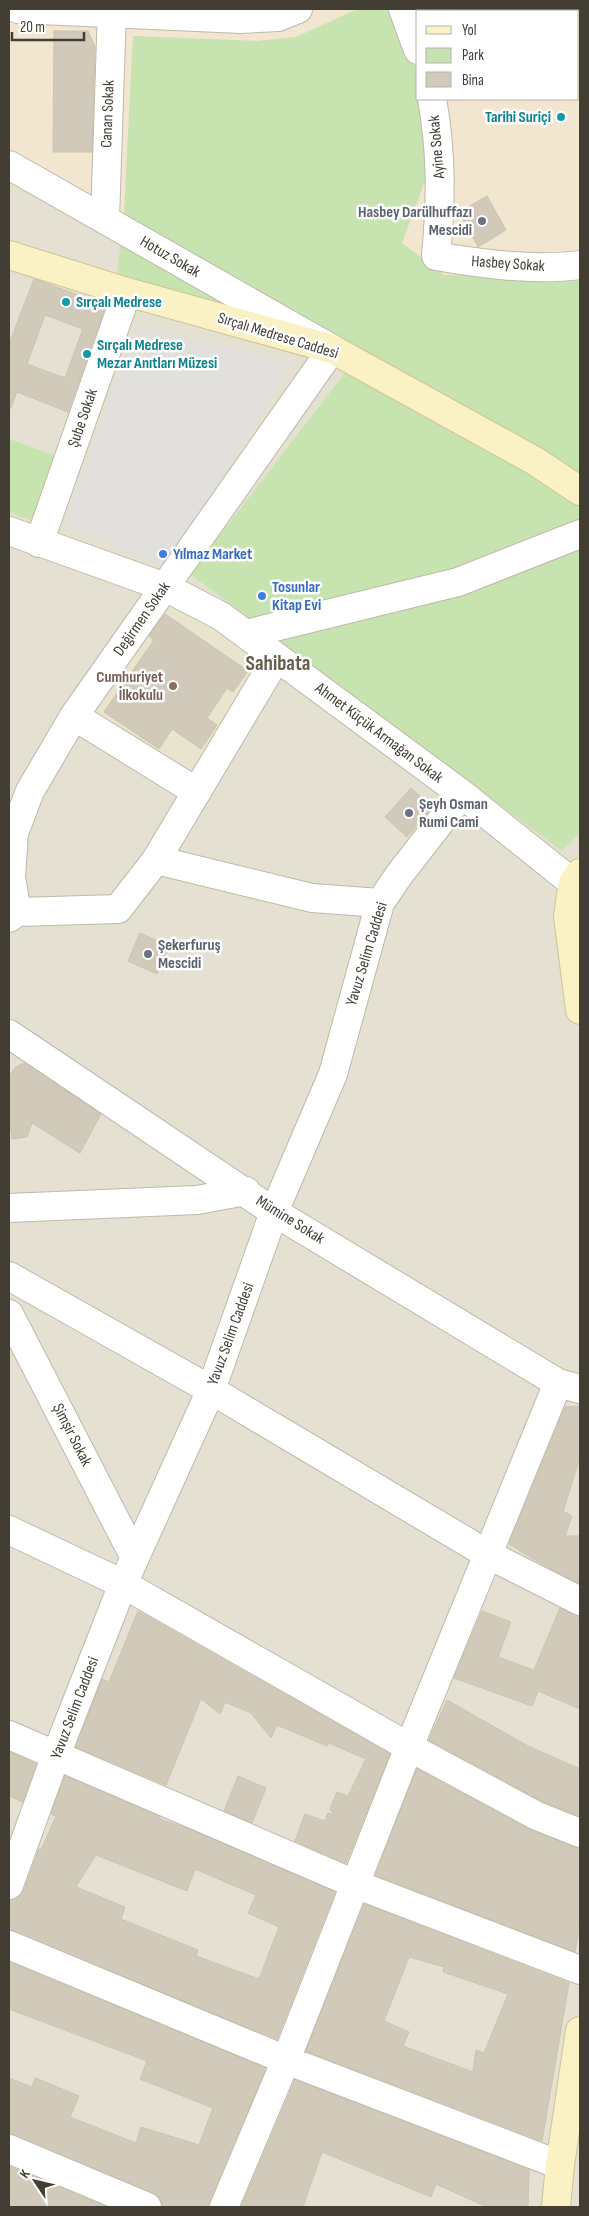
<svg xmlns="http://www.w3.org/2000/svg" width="589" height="2216" font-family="'Sofia Sans Condensed',sans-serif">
<rect width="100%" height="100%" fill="#f1eee4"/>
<path fill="#e4e0d2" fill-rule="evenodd" d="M9,9h571v2198h-571zM418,11h160v88h-160z"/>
<path fill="#f2e6d0" d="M9,9h349l-62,28 -40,4 -123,-5 -9,177 -115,-64z
M387,9h193v270l-135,-4 -44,-32 31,-81 -9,-63h155v-88h-160v62z"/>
<path fill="#e9e4ce" d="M167,596l92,61 -72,122 -102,-64z"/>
<path fill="#c7e3af" d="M358,9h29l31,64v26h5l9,63 -30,81 43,32 135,4v554l-18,18 -372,-277 158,-205 -233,-75 9,-81 9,-177 123,5 40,-4z
M9,439l67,24 -24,65 -43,-16z"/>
<path fill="#e1e0dc" d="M136,326l156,37 -126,204 -102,-43z"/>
<path fill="#d1caba" stroke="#ccc3ae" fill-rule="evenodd" d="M54,31h34l7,15 -3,106h-39z
M487,196l19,34 -28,17 -19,-35z
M34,279l72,26 -38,107 -51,-20 -6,16h-2v-64zM45,315l38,14 -18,49 -38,-14z
M165,614l83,57 -15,21 -6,-4 -20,30 10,7 -16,24 -29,-20 -13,20 -55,-37 50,-72 -5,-4z
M411,788l21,19 -25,30 -22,-20z
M140,933l29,13 -12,28 -29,-13z
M24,1063l77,51 -21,39 -48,-30 -5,14 -15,2 -3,-23v-39l6,-9z
M580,1406v52l-17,53 9,5 -7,20h15v48l-38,-20 -33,-20 56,-137z
M560,1608l20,9v92l-42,-18 -6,15 -78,-28 28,-67 29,11 -13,35 36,13z
M138,1611l252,143 -44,109 -51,-22 10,-27 20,7 3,-8 6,2 -4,-6 7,-17 11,4 18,-37 -37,-16 -2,3 -50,-21 -6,13 -20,-25 -26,-11 -5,12 -19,-15 -35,86 -90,-38 26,-68 7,3z
M447,1700l81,46 52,23v47l-36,-14 -115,-62z
M9,1752l27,12 -13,38 -14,-6z
M417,1769l113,61 50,18v74l-5,30 -200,-77z
M65,1776l95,41v2l29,10 146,63 -58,147 -268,-109v-30l10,-3 5,-7 15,-41 2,1 15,-34 -5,-2zM96,1855l91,36 8,-22 61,26 -8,18 31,14 -20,52 -63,-23 2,-6 -77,-31 4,-12 -49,-20z
M238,1776l28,12 -14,35 -28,-12z
M364,1904l205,79 -27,158 -236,-90zM409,1957l35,10 -1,5 65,22 -24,59 -8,-3 -3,22 -70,-26 6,-14 -25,-11z
M9,1962l257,106 -57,139h-47l-2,-9 -7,-5 -144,-59v-56l23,9 3,-9 44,18 -9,21 66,26 5,-16 58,18 14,-37 -73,-29 7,-18 -138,-52z
M295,2080l234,90 -1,37h-41l-51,-23 -5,13 -109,-45 -19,55h-62z
M9,2166l98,41h-98z"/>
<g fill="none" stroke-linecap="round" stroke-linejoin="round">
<g stroke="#beb9aa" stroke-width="30">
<path id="street" d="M18,9l223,10 37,-2 20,-8
M403,9l15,41
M432,99c10,55 9,101 4,157 46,8 98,15 144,9
M9,165l323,184 -258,367 -44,75 -16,42 -3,44 6,35
M105,220l7,-211
M9,531l156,56 56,29 241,178 111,89
M39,543l88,-251
M246,634l212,-52 122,-48
M74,716l123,76
M156,860l156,38 68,5
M9,918l8,-6 101,-3 38,-49 121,-203
M9,1034l265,178 284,171 22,6
M9,1208l188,-8 49,-9
M9,1276l202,114 278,165 91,46
M9,1314l125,242
M9,1530l114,54 286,163 128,69 43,17
M9,1735l346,149 225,86
M9,1885l47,-130 67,-171 88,-194 63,-178 59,-138 47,-171 19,-28 63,-81
M9,1945l277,115 274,105
M9,2149l138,58
M224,2207l62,-147 123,-313 149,-364"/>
</g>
<g stroke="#cec496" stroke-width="30">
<path id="secondary" d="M9,255l118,37 205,57 203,112 45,30
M580,873l-7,10 -5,33 12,94
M556,2207l4,-42 20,-134"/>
</g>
<use href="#street" stroke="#fff" stroke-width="28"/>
<use href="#secondary" stroke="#faf2c4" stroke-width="28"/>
</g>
<g fill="#0f9aa8" stroke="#fff" stroke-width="2">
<circle cx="561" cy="117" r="5"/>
<circle cx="66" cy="302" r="5"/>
<circle cx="87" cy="354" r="5"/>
</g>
<g fill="#6b7280" stroke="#fff" stroke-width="2">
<circle cx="482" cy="221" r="5"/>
<circle cx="409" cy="813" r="5"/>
<circle cx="148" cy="954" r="5"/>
</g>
<g fill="#3f7fe0" stroke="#fff" stroke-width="2">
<circle cx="163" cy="554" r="5"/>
<circle cx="262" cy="596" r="5"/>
</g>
<circle fill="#8d6e63" stroke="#fff" stroke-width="2" cx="173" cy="686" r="5"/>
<g text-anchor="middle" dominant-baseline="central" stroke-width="5" stroke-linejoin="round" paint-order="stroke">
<g font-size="16" fill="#423e34" stroke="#fff">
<text transform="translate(108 114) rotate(-88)">Canan Sokak</text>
<text transform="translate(437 147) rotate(-95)">Ayine Sokak</text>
<text transform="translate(170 257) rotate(30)">Hotuz Sokak</text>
<text transform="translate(508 264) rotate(4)">Hasbey Sokak</text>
<text transform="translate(278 336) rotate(17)">Sırçalı Medrese Caddesi</text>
<text transform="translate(83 418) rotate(-71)">Şube Sokak</text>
<text transform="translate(142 619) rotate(-55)">Değirmen Sokak</text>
<text transform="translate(379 733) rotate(37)">Ahmet Küçük Armağan Sokak</text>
<text transform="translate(367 954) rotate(-73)">Yavuz Selim Caddesi</text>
<text transform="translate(290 1220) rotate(32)">Mümine Sokak</text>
<text transform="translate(231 1334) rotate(-70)">Yavuz Selim Caddesi</text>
<text transform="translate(72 1435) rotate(63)">Şimşir Sokak</text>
<text transform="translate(75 1708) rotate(-69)">Yavuz Selim Caddesi</text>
</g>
<g font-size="16" font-weight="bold" fill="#0d838f" stroke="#fff" text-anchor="start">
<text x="551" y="117" text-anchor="end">Tarihi Suriçi</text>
<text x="76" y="302">Sırçalı Medrese</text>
<text x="97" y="345">Sırçalı Medrese<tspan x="97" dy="18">Mezar Anıtları Müzesi</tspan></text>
</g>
<g font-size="16" font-weight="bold" fill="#5b616d" stroke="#fff" text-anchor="start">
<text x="472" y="212" text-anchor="end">Hasbey Darülhuffazı<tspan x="472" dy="18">Mescidi</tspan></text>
<text x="419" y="804">Şeyh Osman<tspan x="419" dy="18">Rumi Cami</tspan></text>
<text x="158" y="945">Şekerfuruş<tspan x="158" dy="18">Mescidi</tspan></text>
</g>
<g font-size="16" font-weight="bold" fill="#366cbe" stroke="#fff" text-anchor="start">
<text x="173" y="554">Yılmaz Market</text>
<text x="272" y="587">Tosunlar<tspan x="272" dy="18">Kitap Evi</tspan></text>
</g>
<g font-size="16" font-weight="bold" fill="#785e54" stroke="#fff" text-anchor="end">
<text x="163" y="677">Cumhuriyet<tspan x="163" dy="18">İlkokulu</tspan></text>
</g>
<g font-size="21" font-weight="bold" fill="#645d4c" stroke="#fff">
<text x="278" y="663">Sahibata</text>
</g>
</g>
<rect width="589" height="2216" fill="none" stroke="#423e34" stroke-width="20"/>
<rect x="416" y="10" width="162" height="90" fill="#ffffff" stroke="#b3b2ae"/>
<rect x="426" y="26" width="25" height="8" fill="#faf2c4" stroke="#b3b2ae"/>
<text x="462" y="35" font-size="15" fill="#423e34">Yol</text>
<rect x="426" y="48" width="25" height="15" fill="#c7e3af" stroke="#b3b2ae"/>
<text x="462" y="60" font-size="15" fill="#423e34">Park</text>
<rect x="426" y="72" width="25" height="15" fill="#d1caba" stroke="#b3b2ae"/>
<text x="462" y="85" font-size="15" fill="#423e34">Bina</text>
<g transform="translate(35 2181) rotate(305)" stroke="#ffffff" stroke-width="4" paint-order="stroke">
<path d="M0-4L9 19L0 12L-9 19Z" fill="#423e34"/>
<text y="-8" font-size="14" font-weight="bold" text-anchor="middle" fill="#423e34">K</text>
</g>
<path d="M12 32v8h72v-8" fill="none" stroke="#423e34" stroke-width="2.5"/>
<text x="20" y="32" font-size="15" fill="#423e34" stroke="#ffffff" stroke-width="4" paint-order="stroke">20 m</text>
</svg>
